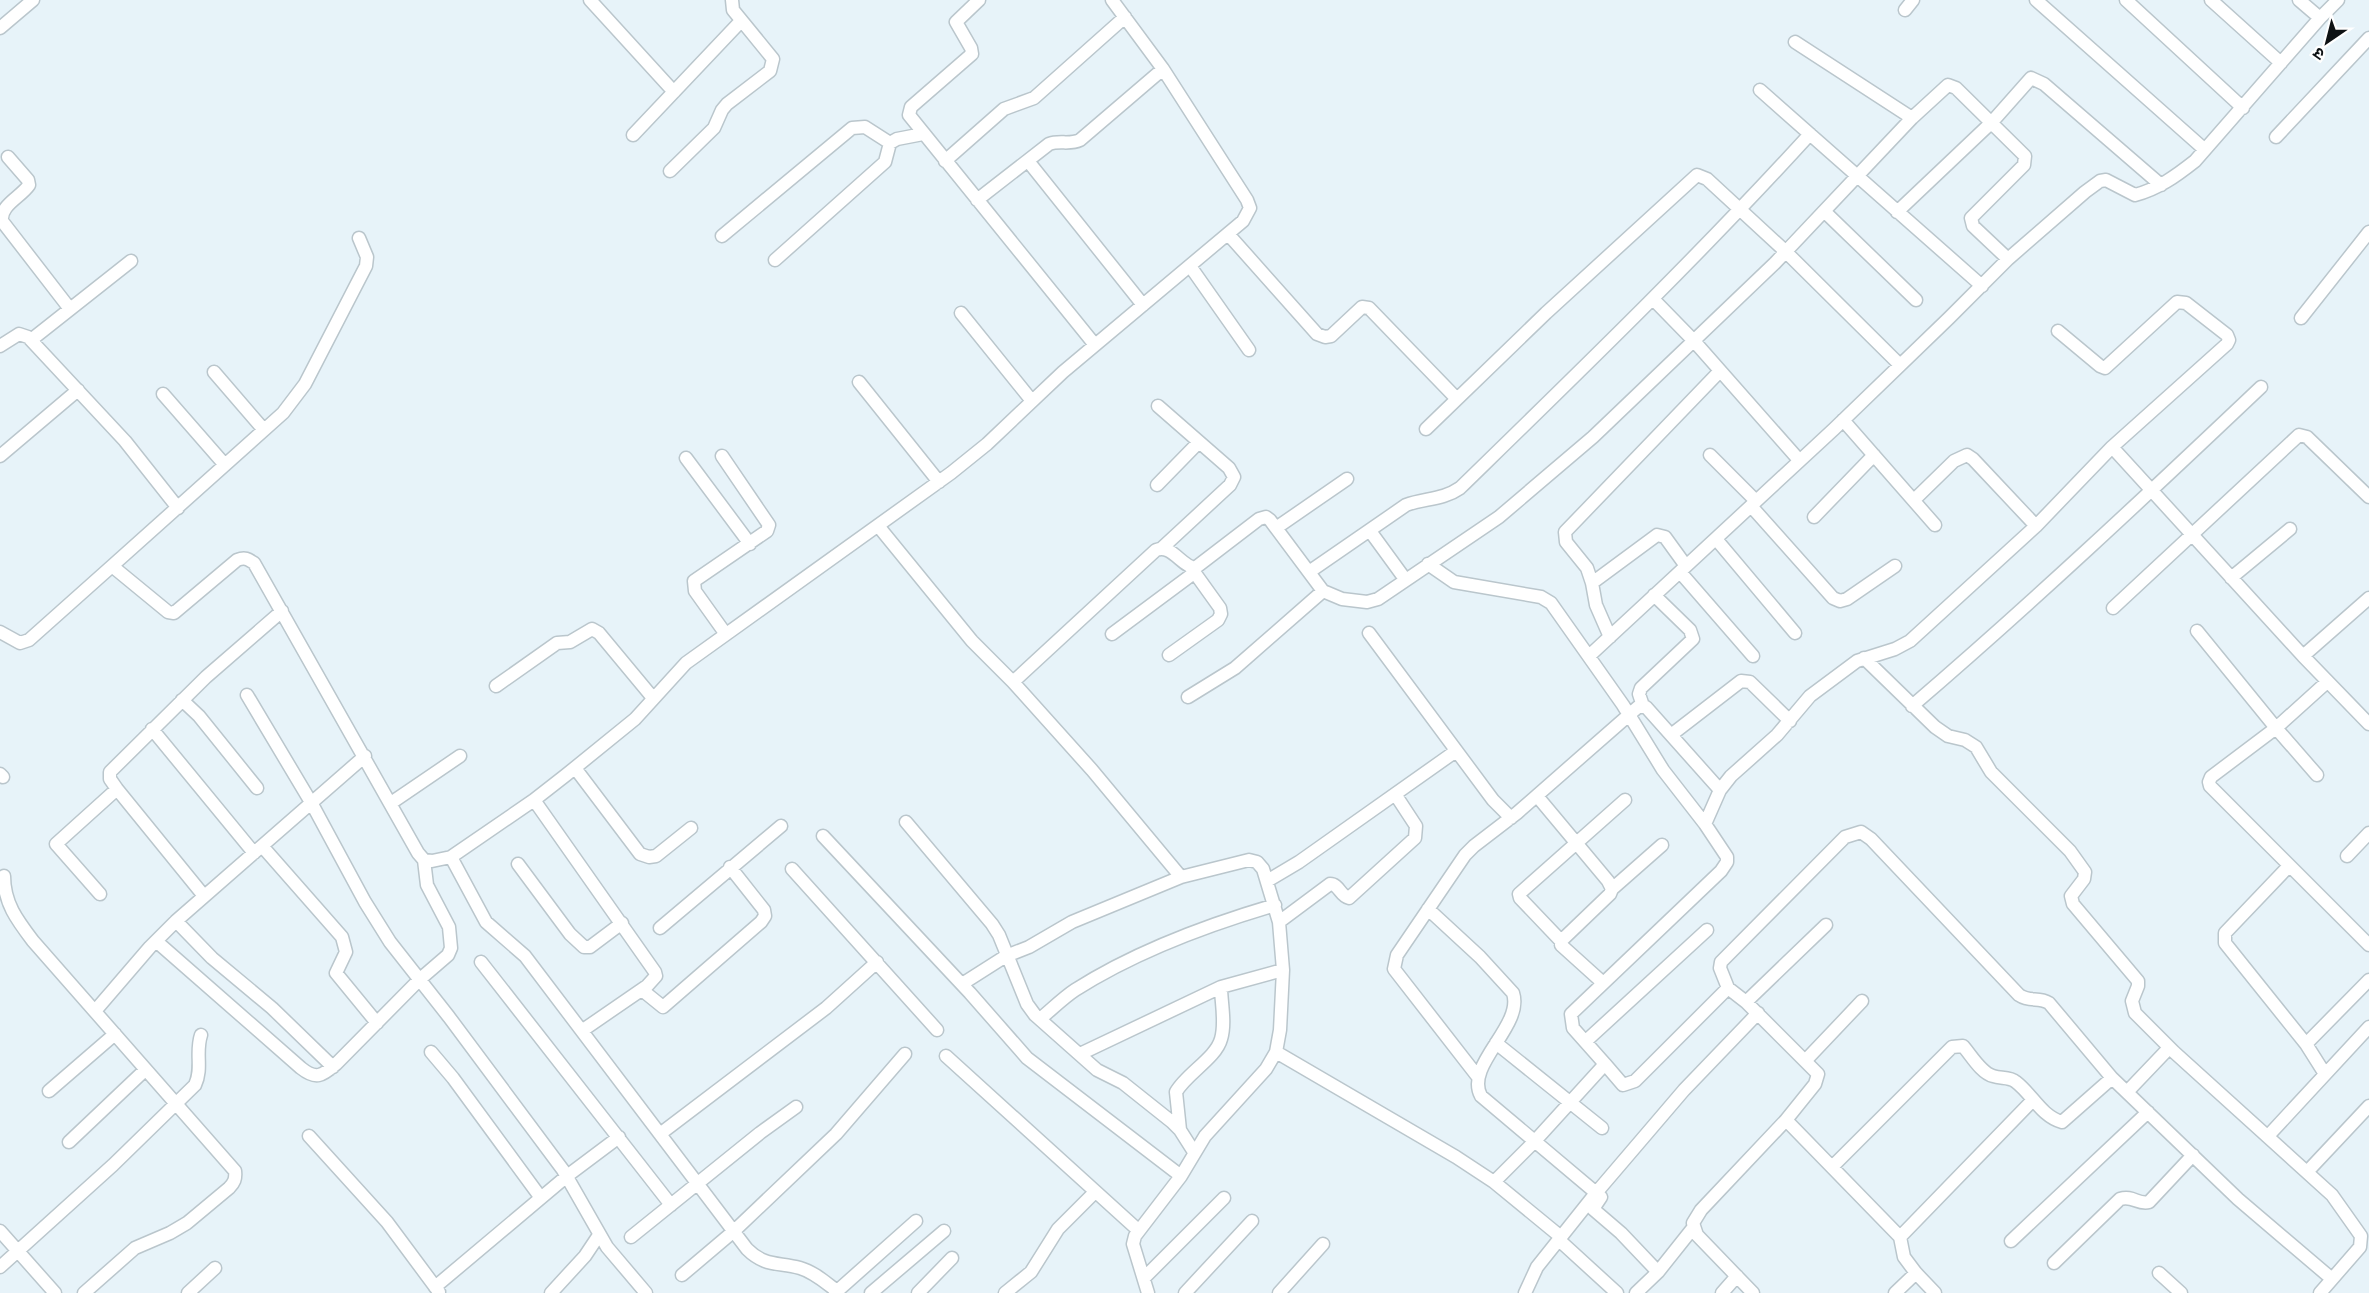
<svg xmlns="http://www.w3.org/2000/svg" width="2369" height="1293" font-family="Cabin,'Noto Sans Devanagari',sans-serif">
<rect width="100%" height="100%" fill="#e7f3f9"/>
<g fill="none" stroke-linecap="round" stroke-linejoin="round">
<g stroke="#bac6cc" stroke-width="15">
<path id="minor" d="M590,0l84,92
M979,0l-23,22 15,26 1,6 -61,53 -2,8 186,230
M2036,0l168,149
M2126,0l117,108
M2211,0l70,63
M2299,0l21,18
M1905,10l8,-10
M0,28l33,-28
M1795,42l117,76
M1760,90l222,196
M633,135l108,-114
M2276,137l93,-99
M8,157l20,23 1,5c-8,12 -29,20 -27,36l68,88
M945,161l59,-52 30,-11 91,-81
M1028,161l115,144
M670,171l44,-43 8,-18 5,-6 43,-33 3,-12 -40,-49 -1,-10
M977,200l72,-56c10,-4 21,1 31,-4l83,-71
M1825,212l91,88
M1897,212l95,-90 39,-44 13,6 117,101
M1228,234l89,100 8,3 6,-1 31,-29 7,1 88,91
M722,236l130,-108 13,-1 25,16
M775,260l110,-98 5,-19 7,-4 26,-5
M1190,266l59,84
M1653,299l41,42 105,119
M961,313l71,88
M2301,318l68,-86
M31,340l100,-79
M0,346l19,-12 9,3 97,104 53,67
M214,372l50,58
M859,382l80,100
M163,394l62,71
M1158,406l71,62 5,9 -4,8 -68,63
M1843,420l92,105
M1426,429l120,-116 151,-138 10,4 78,72 115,114
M2112,447l191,209 66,68
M1710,455l46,46
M0,456l78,-66
M722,456l47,69 -2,6 -73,50 1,10 30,42
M686,458l64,86
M1157,485l42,-43
M1914,500l40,-39 13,-6 6,4 63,67
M1751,506l82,92 7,3 7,-2 48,-33
M1814,517l60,-62
M879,527l93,114 41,41 79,88 89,107 68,-17 8,2 6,7 16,53 4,48 -3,60 -4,22 -10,17 -61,67 -24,40 -46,60 -2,8 15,49
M1276,528l71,-49
M1370,531l35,48
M1716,539l79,94
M1428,564l26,18 87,15 10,6 72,102 40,65 42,54 22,33v5l-6,9 -150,143 2,14 32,36
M112,566l171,-153 22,-29 61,-118 1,-9 -8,-19
M1309,572l97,-67c18,-7 37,-5 54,-17 119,-116 238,-231 350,-354
M1680,572l73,84
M2231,578l59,-49
M1592,583l65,-48 8,2 21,29
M2113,608l186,-173 8,2 62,60
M2197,631l79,97 -65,49 -2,5 1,4 159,159
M0,632l20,11 9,-3 83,-74 56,46 6,1 63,-53c8,-3 11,-1 17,3l164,290 6,7 8,1 19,-4 83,-57 32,-25 69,-56 51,-56 265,-190 36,-29 76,-72 180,-151 7,-13 -3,-8 -84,-131 -51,-69
M1369,633l124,167 18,18
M1112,634l82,-61
M1610,637l-14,-32 -4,-22 -5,-15 -21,-26 -1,-10 155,-161
M1169,655l49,-35 3,-6 -1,-6 -28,-39
M1589,656l245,-227 115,-111 59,-59 77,-67 15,-11 6,-1 29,15c23,-6 41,-19 60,-34l125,-143 18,-18
M2303,656l66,-58
M1864,658l71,69 13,9 17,4 11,7 15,25 79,79 15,21 -1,7 -13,17 2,8 65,77v5l-6,15 3,12 39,39 158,143 29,41 -1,11 -40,46
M1013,682l143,-132c16,-6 25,16 39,18l64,-49 7,-2 4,3 53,71 19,8 25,3 11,-3 121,-82 94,-80 182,-174 137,-145 36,-33 8,3 69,68 -1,9 -53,53 2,8 35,33
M496,686l61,-43 13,-1 22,-13 7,4 54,65
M247,695l65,109 53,98 25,40 59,75 114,153 44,77 39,46
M1188,697l47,-29 88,-77
M182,700l17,16 58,72
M1643,706l-4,-12 2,-6 52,-49 -3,-9 -36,-35
M1912,706c120,-103 235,-211 349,-319
M152,729l102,124
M1671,735l70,-54 9,1 40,39
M575,768l65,86 9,3 7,-1 35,-28
M0,774l3,3
M2317,775l-41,-47 51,-46
M1537,796l71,85 4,8 -2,5 -49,47v4l41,37
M534,800l121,172 1,4 -9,10 -64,44
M391,803l69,-47
M906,822l86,102 7,11 28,69 8,11 62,55 26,13 49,39 8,8 14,22
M1705,824l15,-34 11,-14 46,-41 33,-39 47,-35 38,-12 15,-8 126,-115 76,-79 115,-103 2,-4 -2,-5 -41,-32 -9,-1 -72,66 -5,-2 -42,-35
M823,836l147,157 57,65 154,118
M262,846l80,91 4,15 -10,21 41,50
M2347,856l22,-23
M451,857l35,65 39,34 222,293c18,18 31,13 53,19 14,4 26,15 37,23
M518,864l52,70 14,13h6l32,-24
M2289,866l-64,67v10l81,101 19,30
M792,869l145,161
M4,876c0,27 13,44 29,65l202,230c1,8 -1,12 -6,17l-42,35 -17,10 -35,15 -51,45
M1267,881l32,-19 157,-111
M1612,889l50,-44
M100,894l-44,-50 61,-55
M204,896l-87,-107 -7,-10v-7l96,-95 76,-66
M1428,909l52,48 33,36c11,33 -49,72 -32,103l120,101 -8,12 28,24 37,39 35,-44
M176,921l36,37 60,50 61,59
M1279,922l51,-38c9,0 10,12 19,14l66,-60 1,-12 -21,-32
M660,928l121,-102
M156,941l145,127c15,12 21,8 35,-4l83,-84 29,-25 3,-7 -2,-21 -22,-42 -3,-25
M1561,941l-41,-43 -1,-4 106,-94
M481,962l190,243
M962,984l44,-28 23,-9 43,-25 109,-45
M642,990l21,17 98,-85 4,-6 -1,-6 -34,-43
M1746,1002l80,-77
M95,1011l55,-64 26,-26 189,-165
M1040,1019c12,-10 23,-21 35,-29 61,-39 132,-65 200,-85
M1586,1041l121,-111
M1496,1043l106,85
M2306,1044l63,-64
M431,1052l22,26 88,120
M1276,1052l180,105 38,25 40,-40 71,-78 18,21 12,-4 93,-93
M1080,1054l141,-67 62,-17
M946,1056l192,174
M1806,1060l56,-59
M1478,1077l-84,-108 3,-14 68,-100 9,-9 43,-33 121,-106h8l74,83
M49,1091l66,-57
M2127,1092l42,-44
M1180,1130l-4,-38c10,-18 40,-34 45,-53 5,-16 0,-37 0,-52
M660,1134l166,-126 51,-46
M309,1136l78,86 52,70
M2268,1136l101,-109
M69,1142l76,-72
M1832,1167l120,-120 11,-1c8,9 18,27 30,30 8,3 16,0 23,6 16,12 25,34 46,40l50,-44 126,121 94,80
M2307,1172l62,-66
M1494,1182l67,55
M0,1231l55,62
M631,1237l129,-104 36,-26
M1900,1237l133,-137
M1559,1240l58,53
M2011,1241l137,-129
M2054,1263l66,-64c13,-4 18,6 29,3l44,-47
M0,1267l113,-102 82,-80c8,-17 0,-32 6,-50
M2159,1273l22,20
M682,1275l52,-44 102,-97 69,-80
M1144,1278l80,-80
M435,1287l132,-111 52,-39
M188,1293l27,-25
M551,1293l34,-37 14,-21
M835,1293l81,-72
M871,1293l73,-62
M918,1293l34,-35
M1005,1293l26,-21 27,-43 37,-37
M1185,1293l67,-72
M1279,1293l44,-49
M1525,1293l12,-26 59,-74 88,-103 74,-77
M1636,1293l22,-21
M1722,1293l15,-17
M1753,1293l-56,-58 -4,-12 8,-13 85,-90
M1895,1293l21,-20
M1935,1293l-19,-20 -12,-16 -4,-20 -114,-117 29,-36 3,-10 -72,-72 -18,-14 -8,-20 1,-6 124,-125 16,-5 10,7 148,156c12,8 19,1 30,8l63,75"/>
</g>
<use href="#minor" stroke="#fff" stroke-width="12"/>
</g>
<g transform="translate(2327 42) rotate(215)" stroke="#ffffff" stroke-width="4.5" paint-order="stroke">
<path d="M0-4.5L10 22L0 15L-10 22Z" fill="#0e1214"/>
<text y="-9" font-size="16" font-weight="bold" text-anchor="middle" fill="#0e1214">उ</text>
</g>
</svg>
